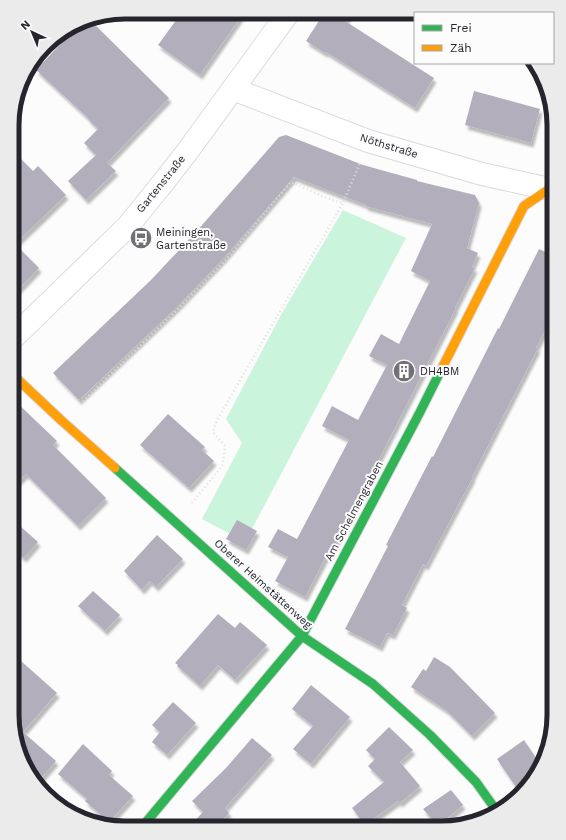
<svg xmlns="http://www.w3.org/2000/svg" width="566" height="840" font-family="'Work Sans',sans-serif">
<defs>
<filter id="shadow"><feDropShadow dx="2.5" dy="4.5" stdDeviation="1" flood-color="#0004"/></filter>
</defs>
<rect width="100%" height="100%" fill="#fcfcfc"/>
<path fill="#caf4db" d="M343,210l63,28 -161,304 -43,-23 40,-76 -16,-24 56,-106z"/>
<path fill="#b2aebc" filter="url(#shadow)" d="M182,12h62l-44,63 -42,-30z
M324,13h27l-6,8 89,57 -19,30 -89,-56 -1,1 -19,-12z
M88,18l81,80 -62,65 9,8 -30,29 -18,-19 28,-26 -12,-12 14,-14 -10,-10v-1l-52,-48 30,-32h1l18,-18z
M474,91l66,18 -9,34 -66,-18z
M286,135l77,30 54,15v1l58,14 4,8 -12,45 11,5 -6,14 3,1 -20,40h1l-107,210 -15,29 -2,-2 -27,52 -30,-16 13,-24 -20,-10 10,-18 19,10 52,-99 -27,-14 10,-20 26,14 29,-55 -18,-9 12,-22 18,10 31,-63 -19,-10 21,-47 -67,-18 1,-1 -72,-28 -70,81 -47,49 -98,93 -26,-27 98,-93 45,-48 83,-95z
M13,151l20,20 5,-5 28,29 -51,49 24,24 -26,27z
M539,249l15,7v56l-18,36h2l-66,129h1l-47,89 -3,-2 -21,41 5,3 -14,27 -6,-2 -7,14 -35,-18 43,-83 -2,-1 46,-89 1,1 65,-129 1,1z
M13,399l44,42 -4,4 53,53 -28,28 -52,-52 -14,13z
M168,414l37,33 -3,3 12,11 -25,27 -49,-43z
M12,519l26,23 -14,16 -12,-10z
M237,520l20,11 -11,19 -20,-11z
M157,535l26,24 -27,28 -6,-6 -8,9 -18,-19z
M93,591l27,24 -15,16 -27,-25z
M218,614l17,14 5,-6 27,23 -32,35 -17,-15 -18,21 -23,-20 1,-1 -3,-2z
M12,653l45,40 -34,39 33,29 -15,17 -17,-14 -3,-5 -9,-44z
M434,657l16,10 45,46 -23,23 -25,-25 -36,-24 12,-18 3,2z
M311,685l39,32 -39,47 -18,-15 20,-23 -21,-17z
M173,702l23,21 -29,32 -15,-13 8,-10 -8,-7z
M389,727l24,23 -13,12 20,24 -20,17 -2,-2 -33,24 -13,-17 32,-26 -16,-16 7,-7 -9,-9z
M252,738l20,17 -47,53 4,5 -11,12 -4,2h-25l14,-15 -11,-11 34,-33z
M524,740l16,24 -5,14 -17,12 -21,-31z
M83,744l29,27 -3,4 24,21 -24,26 -24,-21 2,-2 -29,-25z
M451,790l12,15 -25,21 -15,-17z"/>
<g fill="none" stroke-linecap="round" stroke-linejoin="round">
<g stroke="#dad9de" stroke-width="24">
<path id="street" d="M233,89l135,52 114,33 67,15
M13,338l115,-112 30,-37 29,-37 102,-140"/>
</g>
<g stroke="#dad9de" stroke-width="11">
<path id="fast" d="M115,468l187,168 71,48 57,51 46,47 20,28
M142,827l160,-191 117,-222 22,-44"/>
</g>
<g stroke="#dad9de" stroke-width="11">
<path id="slow" d="M441,370l83,-164 25,-17 5,-2
M13,375l49,46 53,47"/>
</g>
<path stroke="#dfdfe0" stroke-width="2.5" stroke-dasharray="1 3" stroke-linecap="butt" d="M80,404l95,-92 50,-51 66,-79 33,15 19,6 17,-40
M192,503l30,-37 2,-12 1,-8 -12,-14 4,-12 126,-217"/>
<use href="#street" stroke="#fff" stroke-width="22"/>
<use href="#fast" stroke="#30b455" stroke-width="9"/>
<use href="#slow" stroke="#ff9f0a" stroke-width="9"/>
</g>
<defs>
<g id="bus-disc" transform="scale(1.15)"><circle r="9.5" fill="#717075" stroke="#fcfcfc"/><path d="M-5-6H5V4H4V6H2V4H-2V6H-4V4H-5ZM-3.5-4V0h7V-4ZM-3.5 1.2v1.5H-2V1.2ZM2 1.2v1.5H3.5V1.2Z" fill="#fff"/></g>
<g id="building-disc" transform="scale(1.15)"><circle r="9.5" fill="#717075" stroke="#fcfcfc"/><path d="M-4-6H4V6H1V3H-1V6H-4ZM-2.5-4.3h1.7v1.8h-1.7ZM.8-4.3h1.7v1.8H.8ZM-2.5-1h1.7V.8h-1.7ZM.8-1h1.7V.8H.8Z" fill="#fff"/></g>
</defs>
<g fill-rule="evenodd">
<use href="#bus-disc" x="141" y="238"/>
<use href="#building-disc" x="404" y="371"/>
</g>
<g text-anchor="middle" dominant-baseline="central" stroke-width="4" stroke-linejoin="round" paint-order="stroke">
<g font-size="11" fill="#26242d" stroke="#fcfcfc">
<text transform="translate(389 146) rotate(17)">Nöthstraße</text>
<text transform="translate(161 184) rotate(-51)">Gartenstraße</text>
<text transform="translate(354 511) rotate(-62)">Am Schelmengraben</text>
<text transform="translate(263 584) rotate(42)">Oberer Heimstättenweg</text>
</g>
<g font-size="11" fill="#26242d" stroke="#fcfcfc" text-anchor="start">
<text x="156" y="232">Meiningen,<tspan x="156" dy="13">Gartenstraße</tspan></text>
<text x="420" y="371">DH4BM</text>
</g>
</g>
<path d="M0 0H566V840H0ZM125 19H441A106 106 0 0 1 547 125V715A106 106 0 0 1 441 821H125A106 106 0 0 1 19 715V125A106 106 0 0 1 125 19Z" fill="#ebebeb" fill-rule="evenodd"/>
<path fill="none" stroke="#26242d" stroke-width="5" d="M125 19H441A106 106 0 0 1 547 125V715A106 106 0 0 1 441 821H125A106 106 0 0 1 19 715V125A106 106 0 0 1 125 19Z"/>
<rect x="414" y="12" width="140" height="52" fill="#fcfcfc" stroke="#a6a6a9"/>
<rect x="422" y="25" width="20" height="6" fill="#30b455" stroke="#a6a6a9"/>
<text x="450" y="32" font-size="12" fill="#26242d">Frei</text>
<rect x="422" y="45" width="20" height="6" fill="#ff9f0a" stroke="#a6a6a9"/>
<text x="450" y="52" font-size="12" fill="#26242d">Zäh</text>
<g transform="translate(32 32) rotate(316)" stroke="#fcfcfc" stroke-width="3" paint-order="stroke">
<path d="M0-3L7 15L0 10L-7 15Z" fill="#26242d"/>
<text y="-6" font-size="11" font-weight="bold" text-anchor="middle" fill="#26242d">N</text>
</g>
</svg>
